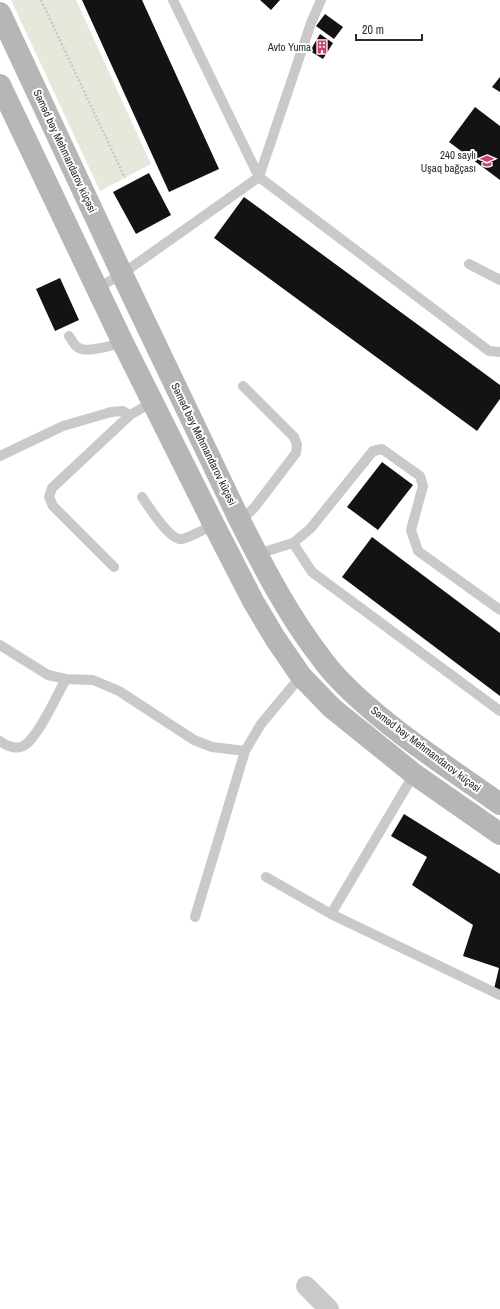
<svg xmlns="http://www.w3.org/2000/svg" width="500" height="1309" font-family="'Archivo Narrow',sans-serif">
<rect width="100%" height="100%" fill="#fff"/>
<path fill="#e5e8db" d="M11,0h65l75,164 -51,27z"/>
<path fill="#131313" d="M82,0h60l77,169 -50,23z
M260,0h20l-9,10z
M325,14l18,13 -9,12 -18,-13z
M320,34l13,9 -10,16 -13,-8z
M500,77v15l-8,-5z
M475,107l25,19v54l-51,-38z
M149,173l22,42 -35,19 -23,-42z
M244,197l256,188v14l-23,32 -263,-193z
M60,278l19,42 -24,11 -19,-42z
M382,462l31,23 -35,45 -31,-23z
M372,537l128,96v63l-158,-119z
M404,814l96,60v116l-6,-1 5,-21 -36,-12 10,-31 -61,-40 15,-28 -36,-21z"/>
<g fill="none" stroke-linecap="round" stroke-linejoin="round">
<path stroke="#c9c9c9" stroke-width="2.5" stroke-dasharray="2 2" stroke-linecap="butt" d="M41,0l84,178"/>
<path stroke="#c9c9c9" stroke-width="10" d="M321,0l-10,23 -52,154 230,174 11,1
M469,264l31,16
M96,289l26,-15 137,-97 -86,-177
M69,336c3,4 5,10 10,12 8,5 34,-3 44,-5
M0,456l63,-30 48,-14 12,-1 7,4
M142,497c7,10 28,44 40,42 6,-1 25,-11 32,-14
M240,521l14,-13 42,-55 1,-8 -3,-8 -51,-51
M293,543l19,29 188,139
M257,554l36,-11 17,-14 63,-78 9,-2 38,27 3,10 -12,44 7,21 82,59
M114,567l-61,-61 -4,-9 3,-9 78,-73 23,-13
M0,645l48,30 18,4 27,1 26,11 75,49 18,7 33,4 16,-27 40,-48
M0,741c7,6 18,9 25,4 14,-10 32,-50 41,-66
M414,774l-83,140 169,81
M266,877l65,37
M195,917l50,-166"/>
<path stroke="#c9c9c9" stroke-width="20" d="M306,1286l23,23"/>
<path stroke="#b6b6b6" stroke-width="22" d="M0,13l122,261 118,247c24,47 49,96 82,138 12,17 28,32 44,46 42,37 89,67 134,99
M0,85l123,258 91,182 39,76 22,37 26,38 31,32 82,66 86,60"/>
</g>
<defs>
<g id="building-bare" transform="scale(1.08)"><path d="M-4-6H4V6H1V3H-1V6H-4ZM-2.5-4.3h1.7v1.8h-1.7ZM.8-4.3h1.7v1.8H.8ZM-2.5-1h1.7V.8h-1.7ZM.8-1h1.7V.8H.8Z" fill="#cf4368" stroke="#fff" stroke-width="2.5" paint-order="stroke"/></g>
<g id="school-bare" transform="scale(1.08)"><path d="M0-5L7-2L0 1L-7-2ZM-4 1L0 2.5L4 1V4Q0 6-4 4Z" fill="#cf4368" stroke="#fff" stroke-width="2.5" paint-order="stroke"/></g>
</defs>
<g fill-rule="evenodd">
<use href="#building-bare" x="322" y="47"/>
<use href="#school-bare" x="487" y="161"/>
</g>
<g text-anchor="middle" dominant-baseline="central" stroke-width="4" stroke-linejoin="round" paint-order="stroke">
<g font-size="11" fill="#2c2c2c" stroke="#fff" text-anchor="end">
<text x="311" y="47">Avto Yuma</text>
<text x="476" y="155">240 saylı<tspan x="476" dy="13">Uşaq bağçası</tspan></text>
</g>
<g font-size="11" fill="#2c2c2c" stroke="#fff">
<text transform="translate(65 151) rotate(65)">Səməd bəy Mehmandarov küçəsi</text>
<text transform="translate(204 444) rotate(64)">Səməd bəy Mehmandarov küçəsi</text>
<text transform="translate(426 749) rotate(37)">Səməd bəy Mehmandarov küçəsi</text>
</g>
</g>
<path d="M356 34v6h66v-6" fill="none" stroke="#2c2c2c" stroke-width="2"/>
<text x="362" y="34" font-size="12" fill="#2c2c2c" stroke="#ffffff" stroke-width="3" paint-order="stroke">20 m</text>
</svg>
